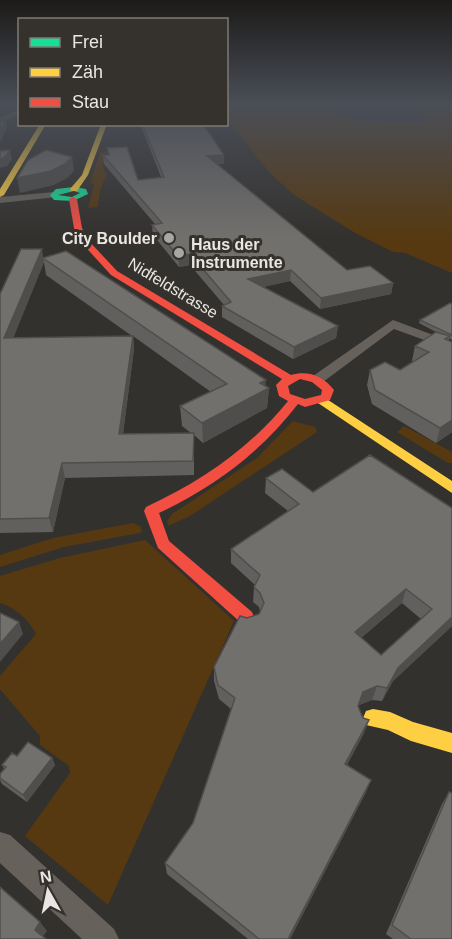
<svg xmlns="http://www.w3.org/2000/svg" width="452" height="939" font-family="Helvetica,sans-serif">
<rect width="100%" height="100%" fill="#33312e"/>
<path fill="#563911" d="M248,105h115l-30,5 21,11 77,1 -23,-17h44v168l-47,-20 -12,-1 -36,-18 -63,-39 -24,-22 -43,-53v-13z
M127,149l-24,5 6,10h-7l5,12c-7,10 -8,18 -9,31l-10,1 6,-24 -4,-1 10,-31z
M293,421l22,6 2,5 -127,84 -22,10 -1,-5 5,-7 85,-56z
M404,426l48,26v11h-4l-51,-31z
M133,523l7,3 2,5 -2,2 -76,14 -64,20v-12l53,-17z
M145,540l89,81 -126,284 -83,-69 45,-63 -1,-7 -29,-21v-9l-40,-47v-13l36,-42c-7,-14 -21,-27 -36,-31v-27l60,-18z"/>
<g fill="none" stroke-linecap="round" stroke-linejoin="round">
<path fill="#67615b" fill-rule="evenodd" d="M20,109v5l-20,9v-5z
M54,192l3,1v4l-57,6v-6z
M393,320l59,22v8l-58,-21 -71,53h-10l-2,-3 2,-3z
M0,832l10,3 104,94 5,10h-37l-82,-76z"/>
<path fill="#16e098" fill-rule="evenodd" d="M74,187l12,2 2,5 -15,7 -19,-1 -4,-5 6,-6zM74,191l6,2 -8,4 -14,-2z"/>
<path fill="#ffcf43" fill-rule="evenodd" d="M40,124h6l-42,71 -4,2v-8z
M101,124h6l-19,51 -11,16h-6l-1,-2 12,-14z
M322,396l130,85v12l-134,-90 -2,-3 2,-3z
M373,709l17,3 23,10 39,11v20l-41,-12 -23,-11 -22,-5 -3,-7 3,-7z"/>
<path fill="#f24e42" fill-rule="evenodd" d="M73,197l4,2 5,29 6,12 29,31 174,104c17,-5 32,1 43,15l-4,10 -25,7 -7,-3c-38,49 -84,83 -139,109l10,28 83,71 2,5 -2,5 -6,2 -6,-2 -82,-74 -14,-37 2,-4c56,-26 103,-58 142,-106l-9,-5 -3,-11 6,-6 -171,-104 -31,-34 -6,-13 -5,-29zM300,379l12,3 10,8 -1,5 -16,4 -15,-5 -2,-8z"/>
</g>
<path fill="#62605e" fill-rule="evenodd" d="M363,105h41l-40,1z
M140,124h63l21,40h-7l130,106 46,13 -2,11 -71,15 -30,-28 -27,6 75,39 -2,12 -43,21 -71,-42v-11l2,-1 -34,-40 -11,2 -26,-32 -1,-10 3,-1 -51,-60 -1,-9h5l-1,-7 31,32 23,-3z
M43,258l226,130 -2,20 -64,35 -9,-8v40l-129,3 -12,54 -53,1v-239zM44,262l2,13 86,61 -119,2zM133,336l78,56 -31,14 2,20 9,7 -68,1 11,-85z
M452,304v36l-3,-2v3l3,1v90l-16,11 -64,-39 -5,-19 3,-15h30l14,-9h-2l3,-15 21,-14 -17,-9 1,-3z
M282,469l170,157 -59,55 -11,20 -10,-1 -13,5 -1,2 6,26 -17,32 24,15 -5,12 -76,147h-42l-81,-65 -2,-11 28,-40 38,-114 -12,-10 -5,-18v-14l33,-49 12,-4 1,-3 -1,-4 -6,-5 1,-15 1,-2 -24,-22v-14l57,-38 -23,-18 1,-15zM402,603l19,16 -40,36 -20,-17z
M17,756l35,2 3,7 -28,37 -25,-18 -2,-4v-6l4,-5 -2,-4z
M449,792l3,147h-59l-7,-5 56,-130z"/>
<path fill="#504e4c" d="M6,120l1,8 -7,15v-12z
M10,150l2,9 -5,7 -7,2v-9z
M224,155v9l-17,1v-9z
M72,157l2,14 -7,7 -13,7 -34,8 -3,-15z
M42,249l2,13 -36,89 -4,-13z
M190,254v11l-11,2 -1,-11z
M291,270l-1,11 -42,9v-11z
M393,283l-2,11 -71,15 1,-11z
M338,326l-2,12 -43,21 1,-12z
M133,336l1,13 -13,99 -2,-14z
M266,380l-1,10 4,-2 -2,20 -64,35 -1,-20 58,-40z
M452,420v12l-16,11 4,-15z
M62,463l3,15 -12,54 -4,-14z
M406,589l-4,14 -51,43 4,-14z
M452,617v9l-59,55 -11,20 5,-13 11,-20z
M19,622l4,12 -23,28v-18z
M377,686l-5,14 -13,5 -5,14 9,-27z
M369,720l-5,13 -23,43 4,-12z
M52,758l3,7 -28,37 -4,-7z
M371,780l-5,12 -76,147h-2z
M40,922l7,9 -5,7 -7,-8z"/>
<path fill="#72706d" stroke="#504e4c" stroke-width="1.5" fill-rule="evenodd" d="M6,120l-6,11v-10z
M142,124h61l21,31 -17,1 140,114 23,-4 23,17 -72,15 -30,-28 -43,9 90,47 -44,21 -72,-41 9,-4 -41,-48 -12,2 -26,-31 10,-2 -59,-68h6l-2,-7 20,-1 11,33 26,-3z
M10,150l-5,7 -5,2v-8z
M46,150l26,7 -7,7 -14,7 -34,7 11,-18z
M21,249h21l-38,89 129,-2 -14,98 75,-1 -1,28 -131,2 -13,55 -49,1v-225z
M66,251l200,129 -6,3 9,5 -67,35 -22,-17 47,-22 -184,-126z
M450,303l2,1v31l-32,-15z
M436,332l14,4 -5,3 7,3v78l-12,8 -65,-38 -5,-20 15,-8 15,8 29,-18 -14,-6z
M370,455l82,53v109l-54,51 -11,20 -10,-2 -14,6 -5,14 5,12 6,2 -24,44 26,16 -83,159h-29l-94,-76 28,-40 42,-125 -17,-13 -4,-18 26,-51 7,2 12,-4 5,-11 -4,-10 -6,-6 6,-12 -29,-26 68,-45 -33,-26 16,-9 31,23zM406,589l26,20 -51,46 -26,-23z
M0,613l19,9 -19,22z
M28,742l24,16 -29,37 -23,-17v-4l6,-7 -4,-2 10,-12 5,3z
M449,792l3,1v146h-41l-19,-14z
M0,887l40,35 -5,8 11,9h-46z"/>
<linearGradient id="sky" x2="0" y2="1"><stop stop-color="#1c1b19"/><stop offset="0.44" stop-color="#4a4e57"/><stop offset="1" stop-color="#4a4e57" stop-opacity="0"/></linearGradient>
<rect width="452" height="237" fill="url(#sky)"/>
<g fill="#a9a7a4" stroke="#35312c" stroke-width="2">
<circle cx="169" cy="238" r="6"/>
<circle cx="179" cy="253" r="6"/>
</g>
<g text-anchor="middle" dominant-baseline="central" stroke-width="6" stroke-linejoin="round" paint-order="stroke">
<g font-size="16" font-weight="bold" fill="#e9e6e3" stroke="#35312c" text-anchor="end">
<text x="157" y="238">City Boulder</text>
<text x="191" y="244" text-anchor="start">Haus der<tspan x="191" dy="18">Instrumente</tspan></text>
</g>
<g font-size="16" fill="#e9e6e3" stroke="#35312c">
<text transform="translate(173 288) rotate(31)">Nidfeldstrasse</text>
</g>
</g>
<rect x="18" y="18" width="210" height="108" fill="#35312c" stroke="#7d7975" stroke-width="1.5"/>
<rect x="30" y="38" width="30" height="9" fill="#16e098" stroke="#7d7975" stroke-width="1.5"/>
<text x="72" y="48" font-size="18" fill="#e9e6e3">Frei</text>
<rect x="30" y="68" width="30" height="9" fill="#ffcf43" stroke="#7d7975" stroke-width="1.5"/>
<text x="72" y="78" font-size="18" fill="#e9e6e3">Zäh</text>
<rect x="30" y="98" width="30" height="9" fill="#f24e42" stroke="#7d7975" stroke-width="1.5"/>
<text x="72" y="108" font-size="18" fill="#e9e6e3">Stau</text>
<g transform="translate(48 891) rotate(351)" stroke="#35312c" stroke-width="4.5" paint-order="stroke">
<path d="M0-4.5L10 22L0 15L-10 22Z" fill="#e9e6e3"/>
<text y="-9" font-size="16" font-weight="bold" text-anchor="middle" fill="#e9e6e3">N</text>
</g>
</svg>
